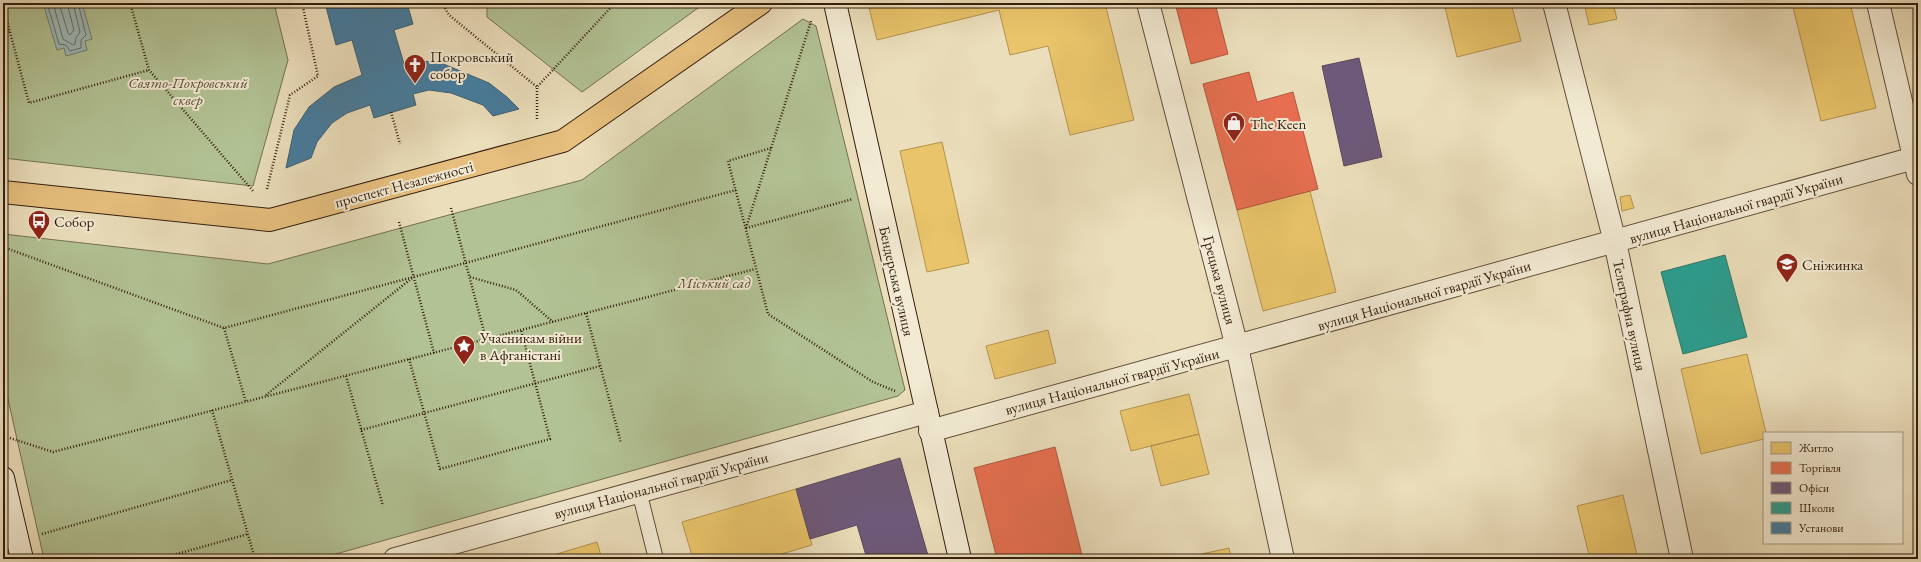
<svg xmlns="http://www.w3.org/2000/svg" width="1921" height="562" font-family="'EB Garamond',serif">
<rect width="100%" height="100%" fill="#ebdebb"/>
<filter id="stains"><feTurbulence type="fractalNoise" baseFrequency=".005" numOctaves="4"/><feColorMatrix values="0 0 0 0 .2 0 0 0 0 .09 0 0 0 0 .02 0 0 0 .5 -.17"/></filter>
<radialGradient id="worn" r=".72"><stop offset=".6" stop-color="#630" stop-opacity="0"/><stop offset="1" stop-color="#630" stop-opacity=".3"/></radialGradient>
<path fill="#b2c294" stroke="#737051" d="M3,3h271l14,57 -35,126 -250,-28z
M487,3h218l-123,89 -95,-75z
M803,19l13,7 89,364 -7,6 -580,163h-274l-41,-182v-143l265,30 203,-55 111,-29z"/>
<path fill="#9cbaba" stroke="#727c75" d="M43,3h39l10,36 -7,2 2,9 -21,6 -2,-8 -7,2z"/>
<path fill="#e9c46a" stroke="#b3924e" d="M868,3h237l29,117 -64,15 -22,-89 -38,9 -11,-45 -122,30z
M1444,3h67l10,38 -64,16z
M1584,3h29l4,16 -28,6z
M1792,3h58l26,105 -55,13z
M942,142l27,121 -42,9 -27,-121z
M1310,191l26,101 -73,19 -26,-101z
M1630,195l4,13 -12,3 -2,-14z
M1048,330l8,33 -61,16 -9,-33z
M1747,354l19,79h-2v6l-63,15 -20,-85z
M1189,394l10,40 -68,17 -11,-40z
M1199,434l10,40 -48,12 -10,-40z
M796,489l16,56 -47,14h-72l-11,-37z
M1623,495l15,64h-48l-13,-53z
M597,542l5,17h-62z
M1229,548l2,11h-42l-1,-2z"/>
<path fill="#e76f51" stroke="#b1573d" d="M1175,3h21v2l19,-2 13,51 -37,10z
M1249,72l8,30 36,-10 25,97 -81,21 -34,-126z
M1055,447l28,112h-86l-23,-91z"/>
<path fill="#6d597a" stroke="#5c475a" d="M1359,58l23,99 -38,9 -22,-100z
M900,458l29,101h-62l-10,-34 -47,14 -14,-50z"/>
<path fill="#2a9d8f" stroke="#2d7768" d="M1725,255l22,82 -64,17 -22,-82z"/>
<path fill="#457b9d" stroke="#405f72" d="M325,3h82l6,21 -19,6 10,34 19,-3 18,2 48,20 18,14 12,12 -26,7 -10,-11 -32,-12 -22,-3 -16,4 3,11 -42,13 -4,-13 -23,8 -15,10 -15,19 -6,16 -25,10 8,-38 15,-23 25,-20 28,-12 -10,-35 -16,5z"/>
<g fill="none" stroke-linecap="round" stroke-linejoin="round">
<path stroke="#686c64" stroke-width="1" d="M47,3l12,41 7,1 4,6 11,-3v-8l5,-5 -8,-32
M53,3l10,36 10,6 2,-1 1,-6 4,-6 -7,-29
M59,3l9,30 2,2 4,-5 -7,-27"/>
<g stroke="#624e39" stroke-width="16">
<path id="lane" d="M639,491l17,68"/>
</g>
<g stroke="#624e39" stroke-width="24">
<path id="street" d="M1148,3l89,344 46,212
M1554,3l61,239 67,317
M1878,3l40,171
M930,431l988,-274
M395,559l532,-147"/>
</g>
<g stroke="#341e0e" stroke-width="24">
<path id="secondary" d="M835,3l125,556
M3,478l19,81"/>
</g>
<g stroke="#341e0e" stroke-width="24">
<path id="primary" d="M3,192l267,28 293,-79 198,-138"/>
</g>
<path stroke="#341e0e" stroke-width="2.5" stroke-dasharray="1 2" stroke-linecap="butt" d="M130,3l19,67 104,121
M442,3l7,12 88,72
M3,6l26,97 120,-33
M3,34l7,-2
M391,112l9,32
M537,119v-32l78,-84
M771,148l-43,13 40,153 105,68 22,9
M267,189l23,-94 28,-19 -16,-73
M451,208l35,131
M399,222l35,131
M746,228l65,-207
M746,228l107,-29
M3,247l221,81 512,-138
M470,277l46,13 37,32
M586,313l35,130
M224,328l22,74
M409,359l31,110 110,-30 -29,-109
M346,376l37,130
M266,395l146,-117
M212,410l43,149
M361,430l239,-64
M10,438l43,14 702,-183
M42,534l190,-54
M159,559l89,-25"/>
<use href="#lane" stroke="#f2ead3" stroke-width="14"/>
<use href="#street" stroke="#f2ead3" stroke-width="22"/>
<use href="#secondary" stroke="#f2ead3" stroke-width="22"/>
<use href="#primary" stroke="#e6bf7e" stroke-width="22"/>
</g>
<defs>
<g id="church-pin" transform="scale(1.15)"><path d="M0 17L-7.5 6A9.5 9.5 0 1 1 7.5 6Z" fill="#8f2418" stroke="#f2ead3"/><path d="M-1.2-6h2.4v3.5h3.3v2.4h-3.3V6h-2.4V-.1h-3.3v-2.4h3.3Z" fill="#fff"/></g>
<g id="shop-pin" transform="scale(1.15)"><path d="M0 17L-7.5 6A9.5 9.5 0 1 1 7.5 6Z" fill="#8f2418" stroke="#f2ead3"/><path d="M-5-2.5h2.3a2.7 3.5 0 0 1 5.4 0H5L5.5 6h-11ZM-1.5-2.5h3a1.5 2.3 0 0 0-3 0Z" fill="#fff"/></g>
<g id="bus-pin" transform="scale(1.15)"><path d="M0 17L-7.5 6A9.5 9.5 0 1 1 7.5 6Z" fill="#8f2418" stroke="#f2ead3"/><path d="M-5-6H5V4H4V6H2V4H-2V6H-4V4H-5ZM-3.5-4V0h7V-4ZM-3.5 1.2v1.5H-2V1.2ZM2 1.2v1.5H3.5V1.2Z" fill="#fff"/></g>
<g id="school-pin" transform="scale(1.15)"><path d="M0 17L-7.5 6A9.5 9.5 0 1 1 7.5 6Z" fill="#8f2418" stroke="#f2ead3"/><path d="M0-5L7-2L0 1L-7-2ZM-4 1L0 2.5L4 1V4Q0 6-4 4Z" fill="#fff"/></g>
<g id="sight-pin" transform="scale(1.15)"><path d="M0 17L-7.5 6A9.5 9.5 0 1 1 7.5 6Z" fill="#8f2418" stroke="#f2ead3"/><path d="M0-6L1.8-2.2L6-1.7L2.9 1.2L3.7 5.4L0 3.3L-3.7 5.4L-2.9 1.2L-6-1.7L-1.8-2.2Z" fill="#fff"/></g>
</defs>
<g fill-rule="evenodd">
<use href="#church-pin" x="415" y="65"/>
<use href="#shop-pin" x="1234" y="123"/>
<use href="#bus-pin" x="39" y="221"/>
<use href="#school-pin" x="1787" y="264"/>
<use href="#sight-pin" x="464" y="346"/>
</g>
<g text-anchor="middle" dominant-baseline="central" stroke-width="4" stroke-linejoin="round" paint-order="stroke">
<g font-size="15" fill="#341e0e" stroke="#f2ead3" text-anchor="start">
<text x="430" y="56">Покровський<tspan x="430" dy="17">собор</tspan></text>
<text x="1250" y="123">The Keen</text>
<text x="54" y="221">Собор</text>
<text x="1802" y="264">Сніжинка</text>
<text x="480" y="337">Учасникам війни<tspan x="480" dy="17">в Афганістані</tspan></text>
</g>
<g font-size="15" font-style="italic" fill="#5a4f36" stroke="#f2ead3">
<text x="188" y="82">Свято-Покровський<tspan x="188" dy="17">сквер</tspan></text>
<text x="714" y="282">Міський сад</text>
</g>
<g font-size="15" fill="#341e0e" stroke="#f2ead3">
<text transform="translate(404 184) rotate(-15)">проспект Незалежності</text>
<text transform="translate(1736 208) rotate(-16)">вулиця Національної гвардії України</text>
<text transform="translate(1220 280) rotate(75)">Грецька вулиця</text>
<text transform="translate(897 281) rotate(77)">Бендерська вулиця</text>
<text transform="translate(1424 295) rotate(-16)">вулиця Національної гвардії України</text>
<text transform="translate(1630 315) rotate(78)">Телеграфна вулиця</text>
<text transform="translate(1112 381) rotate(-15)">вулиця Національної гвардії України</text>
<text transform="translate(661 485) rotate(-15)">вулиця Національної гвардії України</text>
</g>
</g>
<rect width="1921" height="562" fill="none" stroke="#ebdebb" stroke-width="16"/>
<rect x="4" y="4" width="1913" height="554" fill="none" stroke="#341e0e" stroke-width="2"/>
<rect x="8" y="8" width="1905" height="546" fill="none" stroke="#341e0e"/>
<rect x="1763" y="432" width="140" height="112" fill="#f2ead3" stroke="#a69884"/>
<rect x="1771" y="442" width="20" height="12" fill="#e9c46a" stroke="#a69884"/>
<text x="1799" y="452" font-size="12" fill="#341e0e">Житло</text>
<rect x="1771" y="462" width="20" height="12" fill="#e76f51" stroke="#a69884"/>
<text x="1799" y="472" font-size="12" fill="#341e0e">Торгівля</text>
<rect x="1771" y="482" width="20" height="12" fill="#6d597a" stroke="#a69884"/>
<text x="1799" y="492" font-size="12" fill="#341e0e">Офіси</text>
<rect x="1771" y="502" width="20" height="12" fill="#2a9d8f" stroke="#a69884"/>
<text x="1799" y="512" font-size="12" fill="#341e0e">Школи</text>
<rect x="1771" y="522" width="20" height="12" fill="#457b9d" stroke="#a69884"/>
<text x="1799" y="532" font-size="12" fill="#341e0e">Установи</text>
<rect width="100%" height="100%" filter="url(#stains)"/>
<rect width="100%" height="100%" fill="url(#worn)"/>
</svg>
